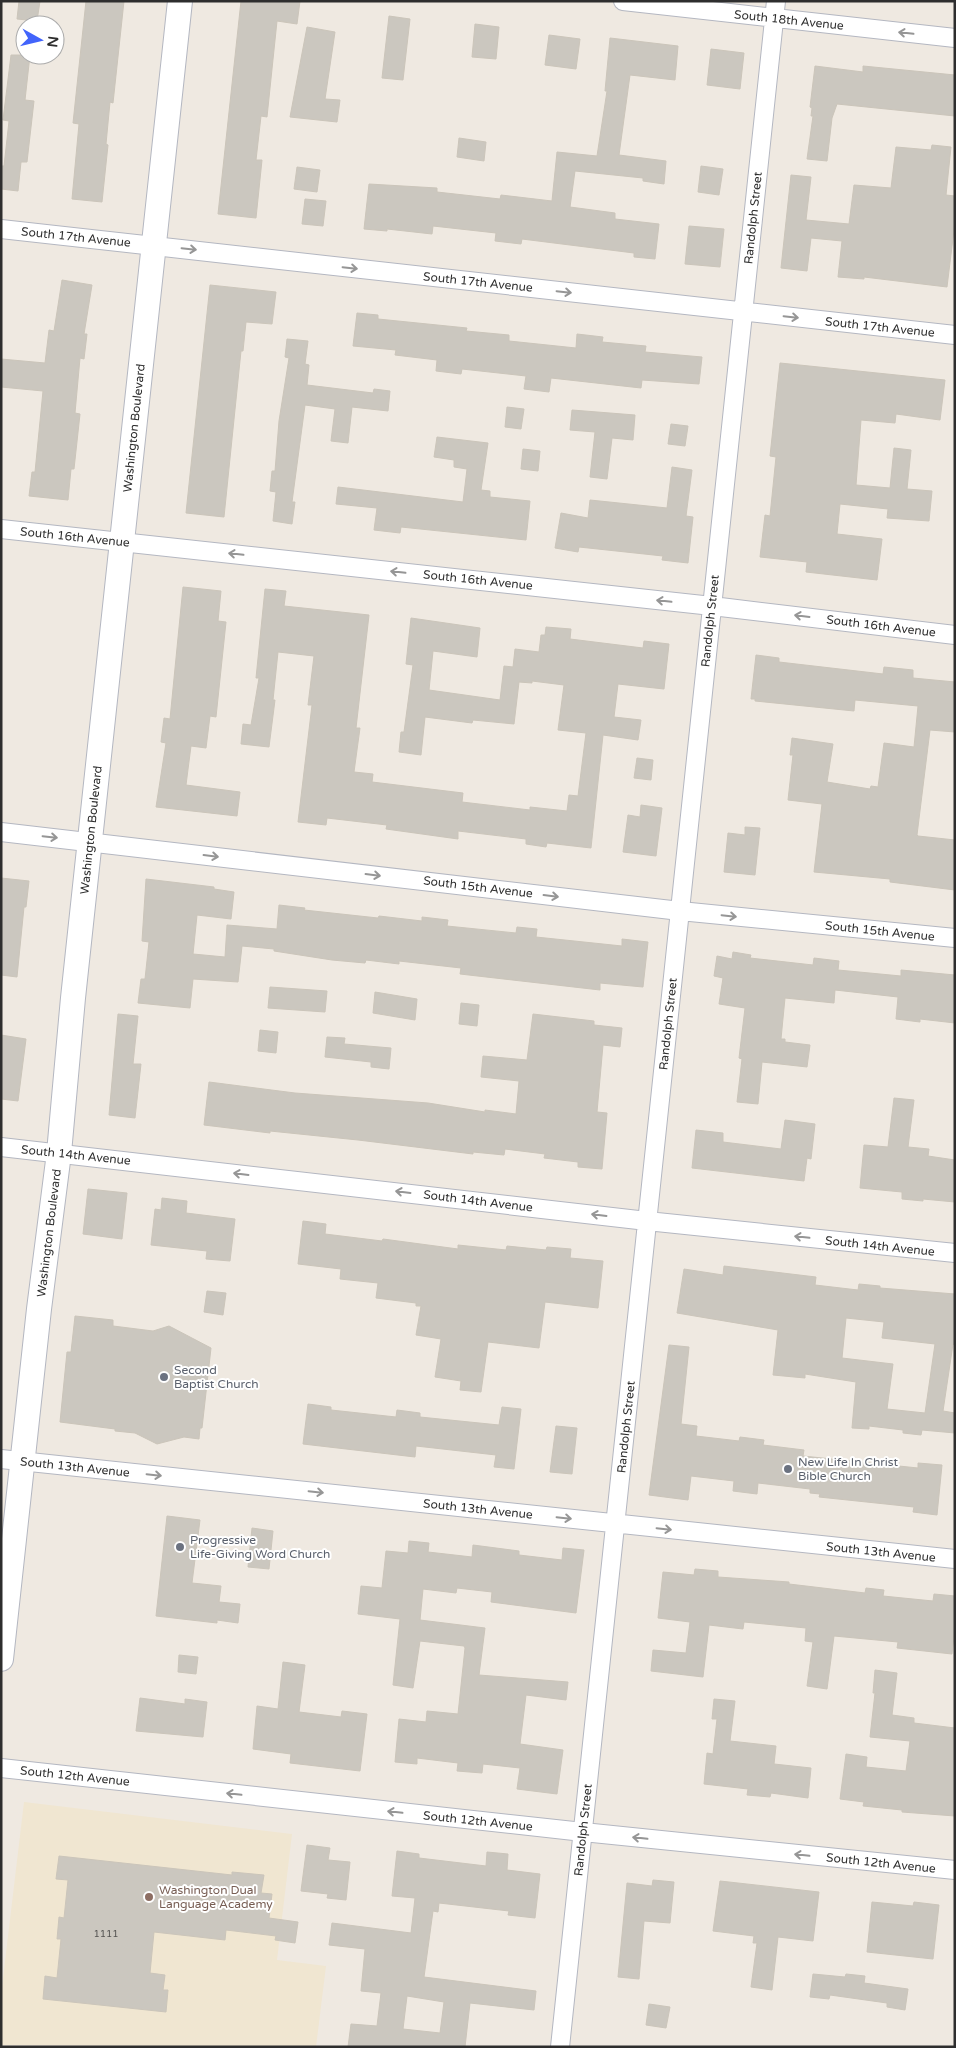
<svg xmlns="http://www.w3.org/2000/svg" width="956" height="2048" font-family="'Varela Round',sans-serif">
<rect width="100%" height="100%" fill="#efe9e1"/>
<path fill="#f0e6d1" d="M24,1802l268,32 -15,126 49,6 -10,81 -315,-2v-50z"/>
<path fill="#cbc7bf" stroke="#cbc5ba" fill-rule="evenodd" d="M19,1h21l-3,20 -20,-2z
M86,1h38l-11,102 -3,-1 -4,42 2,1 -6,57 -30,-3 7,-75 -6,-1z
M241,1h59l-3,23 -20,-3 -10,96 -6,-1 -5,44h6l-6,58 -38,-4z
M389,16l21,3 -7,61 -21,-2z
M475,24l24,3 -3,32 -24,-2z
M307,27l28,5 -10,67 15,1 -3,22 -47,-5z
M549,35l31,4 -4,30 -31,-4z
M610,38l68,8 -3,34 -45,-5 -11,80 47,6 -2,23 -21,-3v-3l-68,-7 -5,36 45,6v6l44,5 -4,35 -21,-2v-4l-112,-14 -1,5 -26,-3 1,-8 -63,-7 -1,8 -45,-5v2l-23,-2 5,-45 68,4v4l63,7 1,-4 51,6 5,-49 40,4 10,-65h-2z
M711,49l33,4 -4,36 -33,-4z
M11,55h19l-5,45 9,1 -7,61h-6l-3,29 -17,-2v-23h3l5,-45 -6,-1z
M815,66l48,6v-6l92,9v41l-118,-12 -5,14 -5,43 -20,-2 6,-43h-2l1,-8 -2,-1z
M459,138l27,4 -2,19 -27,-4z
M932,145l19,2 -5,48 9,1v26l-8,65 -83,-10v2l-26,-2 4,-36 -31,-3 -4,33 -26,-3 10,-93 20,2 -5,43 43,4 5,-39 37,3 5,-41 35,3z
M701,166l22,3 -4,26 -21,-3z
M297,167l23,3 -3,22 -23,-3z
M305,199l21,2 -3,25 -21,-2z
M689,226l35,3 -4,38 -35,-3z
M62,280l30,5 -8,49h3l-3,25 -4,-1 -5,55 5,1 -6,55h-3l-3,31 -39,-4 3,-24h3l8,-81 -42,-4v-28l44,4 4,-33 5,1z
M210,285l66,7 -4,32 -26,-2 -3,29h-2l-17,166 -38,-4z
M357,313l21,2v4l89,9 -1,3 43,4v6l67,7 1,-14 26,3 -1,5 44,4 -1,6 57,5 -3,27 -57,-4 -1,8 -90,-10 -2,14 -25,-3 2,-13 -64,-7 -1,5 -25,-3 1,-11 -42,-5 1,-5 -43,-4z
M287,339l21,2 -3,23 4,1 -2,20 66,8 1,-4 16,2 -2,20 -36,-4 -4,36 -17,-2 4,-32 -30,-4 -13,97h3l-3,22 -19,-3 3,-29 -6,-1 2,-20h3l4,-50 10,-63 -4,-1z
M780,363l165,17 -5,40 -44,-6 -1,9 -34,-3 -5,65 34,3 4,-40 17,2 -4,39 25,2 -3,30 -42,-3 1,-9 -48,-5 -3,30 45,5 -5,41 -71,-8 1,-10 -47,-5 5,-42 5,1 6,-59 -6,-1z
M507,407l17,2 -3,20 -16,-2z
M572,410l63,5 -2,25 -21,-2 -5,41 -17,-2 5,-45 -25,-2z
M671,424l17,2 -3,20 -17,-2z
M437,437l51,6 -7,47 9,1v6l40,4 -4,39 -125,-13 -1,6 -26,-3 3,-22 -41,-4 2,-17 125,15 4,-33 -13,-2v-7l-20,-3z
M523,449l17,2 -2,20 -17,-2z
M672,467l20,3 -6,46 7,1 -5,46 -26,-3 1,-4 -84,-9 -1,5 -23,-4 6,-35 27,5 2,-18 77,8z
M183,587l38,4 -3,30 8,1 -10,95 -6,-1 -4,32 -15,-2 -5,39 54,7 -3,24 -81,-9 10,-64 -5,-1 3,-24 6,1z
M265,589l21,2 -2,15 85,9 -13,113h4l-6,44 19,2 -1,8 91,11 -1,9 68,8v-3l37,4 2,-16 9,1 8,-63 -28,-3 6,-45 -32,-4v2l-13,-1 -5,42 -41,-4 -1,3 -47,-6 -4,38 -22,-3 2,-20h3l9,-67 -7,-1 5,-46 69,10 -3,29 -44,-6 -4,39 71,10 4,-34 9,1 2,-18 24,3 2,-17h4l1,-8 25,2 -1,10 73,9 1,-7 25,3 -5,45 -46,-5 -4,33 27,3 -3,20 -35,-5 -12,113 -44,-5 -1,4 -20,-3v-5l-68,-8v8l-72,-10 1,-4 -60,-7 -1,7 -28,-3 14,-117h-4l6,-49 -36,-4 -5,48h2l-6,47 -28,-3 2,-20 8,1 8,-47h-3z
M756,655l23,3v4l104,12 1,-7 29,3v8l42,4v50l-25,-2 -13,105 1,1 37,4v50l-65,-8v-3l-76,-7 8,-68 -34,-4 5,-45h-3l2,-17 41,6 -6,38 43,7 1,-3 7,1 6,-44 30,4 4,-41 -63,-6 -1,11 -99,-10v-2h-4z
M637,758l16,2 -2,20 -17,-2z
M641,805l21,3 -6,48 -33,-4 5,-37 12,2z
M745,827l15,1 -5,47 -31,-3 4,-39 17,2z
M1,878l28,3 -3,26h-2l-7,70 -16,-2z
M146,879l68,8v2l20,3 -3,27 -34,-4 -4,39 32,3 2,-32 50,4 2,-24 26,3 -1,2 74,8 1,-2 43,5v-4l26,3 -1,6 69,7 1,-6 20,2 -1,8 86,9v-7l26,3 -5,45 -43,-4v7l-140,-16 1,-6 -62,-7v3l-33,-4 -1,3 -33,-3 -58,-9v-2l-32,-3 -4,36 -45,-3 -3,29 -52,-5 3,-24h4l4,-37 -7,-1z
M733,952l18,3 -1,3 63,7 1,-7 25,3 -1,9 63,6v-6l54,5v48l-35,-4v3l-24,-3 2,-22 -63,-7 -1,13 -49,-5 -4,41h4v3l25,3 -3,22 -45,-5 -4,42 -21,-2 5,-43 -3,-1 6,-50 -26,-4 4,-26 -9,-2 3,-20 15,3z
M270,987l57,4 -2,21 -57,-4z
M375,992l42,7 -2,21 -42,-7z
M461,1003l18,2 -2,21 -18,-2z
M118,1014l20,2 -5,48h8l-6,54 -26,-3z
M533,1014l61,7v4l28,3 -2,19 -17,-2 -6,67 10,1 -5,56 -24,-2v-5l-34,-4 1,-4 -40,-5 -1,6 -31,-3v2l-115,-14 -88,-9v2l-66,-8 5,-43 86,11 133,10 57,9v-2l31,4 3,-33 -38,-4 2,-21 44,4z
M260,1030l18,2 -2,21 -18,-2z
M1,1035l25,4 -8,62 -17,-2z
M327,1037l18,1 -1,6 47,4 -2,21 -18,-2v-5l-46,-5z
M894,1098l20,2 -6,47 21,2 -1,7 27,4v42l-32,-3v2l-21,-2v-7l-42,-4 4,-43 24,2z
M785,1120l30,4 -4,35 -4,-1 -3,23 -112,-13 4,-38 27,3v9l58,7z
M88,1189l39,4 -5,46 -39,-5z
M162,1198l25,3 -1,12 49,6 -5,42 -24,-2 1,-8 -56,-6 4,-36 6,1z
M303,1221l23,3 -1,10 57,7 1,-2 75,10v-4l48,5 1,-4 39,4 1,-3 24,2 -1,9 33,3 -5,47 -53,-6 -6,46 -51,-6 -7,50 -21,-2 1,-9 -26,-4 6,-38 -25,-4 5,-29h-5v-3l-40,-5 2,-15 -38,-4 1,-10 -43,-5z
M724,1266l92,11 -1,8 43,5 1,-6 21,2v2l75,6v51l-2,-1 -10,67 12,2v20l-33,-3 -1,5 -18,-2v-3l-34,-4v3l-17,-1 4,-46 -51,-8v4l-32,-3 5,-45 -101,-17 7,-44 39,6zM846,1318l38,4 -2,16 53,6 -10,69 -38,-4 6,-45 -51,-6z
M207,1291l19,2 -3,22 -19,-3z
M75,1316l38,4v6l40,5 16,-5 42,22 -9,80h-2l-1,11 -15,-2 -27,7 -22,-11 -20,-2v-2l-55,-7 7,-70h4z
M669,1345l20,2 -8,77 16,2 -1,10 43,5 1,-4 24,3 -1,5 41,5 -1,6 115,12v-5l24,2 -5,50 -24,-3 1,-5 -95,-10 1,-3 -10,-1v-4l-52,-6 -1,11 -24,-3 1,-10 -43,-5 -3,24 -39,-5z
M308,1404l23,3v3l65,7 1,-7 23,3v4l79,8 3,-18 19,2 -7,60 -20,-2 2,-12 -80,-9 -1,11 -112,-13z
M556,1426l21,2 -5,46 -22,-2z
M167,1516l33,4 -8,63 29,3 -2,16 21,2 -2,19 -21,-3v3l-61,-7z
M252,1528l21,3 -4,38 -21,-2z
M409,1541l20,2 -1,9 44,5 1,-12 46,6v4l43,5 1,-12 21,2 -8,63 -85,-11 1,-10 -35,-4 -1,5 -33,-4 -3,31 65,8 -6,47 89,7 -2,18 -40,-5 -6,49 43,6 -6,44 -40,-5 3,-21 -37,-4 -1,9 -25,-2 1,-8 -41,-5v6l-22,-2 4,-43 27,3 1,-11 31,3 7,-66 -1,-2 -44,-5 -7,47 -20,-3 7,-66 -42,-5 3,-28 21,2 4,-37 22,2z
M695,1569l23,2v6l71,5v2l76,9 1,-5 18,2 -1,6 50,5 1,-7 21,2v32l-3,26 -55,-6 1,-6 -64,-6 -7,53 -20,-3 6,-44 -8,-1 1,-13 -62,-6 -1,7 -34,-4 -6,52 -52,-6 2,-21 33,3 4,-31 -32,-4 5,-46 31,3z
M179,1655l19,2 -2,17 -18,-2z
M283,1662l22,3 -6,47 42,5 1,-6 25,3 -7,57 -70,-8 1,-9 -38,-5 4,-43 21,3z
M875,1670l22,3 -5,42 22,3v5l41,5v88l-53,-4v-2l-39,-4 1,-4 -24,-3 6,-45 21,3 -1,10 40,4 4,-30 -40,-4 5,-44h-2z
M140,1698l45,6v-5l22,3 -4,35 -67,-6z
M714,1699l21,2 -5,40 46,5 -2,18 37,4 -3,30 -37,-5 -1,4 -23,-2 1,-6 -44,-5 3,-31 6,1 4,-35h-5z
M307,1845l23,3 -2,12 22,2 -4,38 -19,-2 1,-4 -27,-3z
M397,1851l22,3v4l67,8 1,-14 21,2 -1,16 33,4 -5,44 -27,-3 1,-4 -70,-8 -1,9 -5,-1 -9,66 112,14 -2,19 -64,-7 -5,44h-117l3,-23 26,2 4,-33 -20,-2 4,-42 -36,-4 3,-22 79,10 4,-35 -23,-2zM407,1996l37,6 -4,31 -37,-4z
M59,1856l173,19v-3l32,3 -3,18 11,1 -3,24 29,4 -3,21 -20,-3 1,-4 -50,-6 -1,10 -71,-8 -4,41 15,2 -2,15h5l-2,22 -123,-13 2,-23 12,2 4,-39h-4l2,-22 5,1 4,-38 -12,-1z
M653,1880l21,2 -4,41 -26,-2 -5,58 -21,-2 9,-94 25,3z
M720,1881l99,11 -6,49 -35,-4 -6,53 -21,-3 6,-44h-4l1,-7 -41,-5z
M872,1902l41,4 1,-4 25,3 -6,54 -66,-7z
M813,1974l32,3 1,-3 19,2 -1,7 44,6 -3,21 -18,-3v-4l-57,-8 -1,4 -19,-2z
M649,2004l21,3 -4,21 -20,-3z"/>
<g fill="none" stroke-linecap="round" stroke-linejoin="round">
<g stroke="#b4b7c1" stroke-width="20">
<path id="street" d="M623,1l332,37
M1,229l954,106
M1,529l711,77 243,29
M1,832l679,79 275,27
M1,1147l646,74 308,32
M1,1459l954,100
M1,1768l582,64 372,38
M560,2047l216,-2046"/>
</g>
<g stroke="#b4b7c1" stroke-width="26">
<path id="secondary" d="M1,1659l38,-350 20,-156 14,-155 107,-997"/>
</g>
<use href="#street" stroke="#fff" stroke-width="18"/>
<use href="#secondary" stroke="#fff" stroke-width="24"/>
</g>
<defs><path id="oneway-shaft" d="M-6 0H5M1.5-3L5.5 0L1.5 3" fill="none" stroke-width="1.6" stroke-linecap="round" stroke-linejoin="round" transform="scale(1.25)"/></defs>
<g stroke="#969696">
<use href="#oneway-shaft" transform="translate(906 33) rotate(-174)"/>
<use href="#oneway-shaft" transform="translate(189 249) rotate(6)"/>
<use href="#oneway-shaft" transform="translate(350 268) rotate(6)"/>
<use href="#oneway-shaft" transform="translate(564 292) rotate(6)"/>
<use href="#oneway-shaft" transform="translate(791 317) rotate(6)"/>
<use href="#oneway-shaft" transform="translate(236 554) rotate(-174)"/>
<use href="#oneway-shaft" transform="translate(398 572) rotate(-174)"/>
<use href="#oneway-shaft" transform="translate(664 601) rotate(-174)"/>
<use href="#oneway-shaft" transform="translate(802 616) rotate(-173)"/>
<use href="#oneway-shaft" transform="translate(50 837) rotate(6)"/>
<use href="#oneway-shaft" transform="translate(211 856) rotate(7)"/>
<use href="#oneway-shaft" transform="translate(373 875) rotate(7)"/>
<use href="#oneway-shaft" transform="translate(551 896) rotate(7)"/>
<use href="#oneway-shaft" transform="translate(729 916) rotate(6)"/>
<use href="#oneway-shaft" transform="translate(241 1174) rotate(-173)"/>
<use href="#oneway-shaft" transform="translate(403 1192) rotate(-173)"/>
<use href="#oneway-shaft" transform="translate(599 1215) rotate(-173)"/>
<use href="#oneway-shaft" transform="translate(802 1237) rotate(-174)"/>
<use href="#oneway-shaft" transform="translate(154 1475) rotate(6)"/>
<use href="#oneway-shaft" transform="translate(316 1492) rotate(6)"/>
<use href="#oneway-shaft" transform="translate(564 1518) rotate(6)"/>
<use href="#oneway-shaft" transform="translate(664 1529) rotate(6)"/>
<use href="#oneway-shaft" transform="translate(234 1794) rotate(-174)"/>
<use href="#oneway-shaft" transform="translate(395 1812) rotate(-174)"/>
<use href="#oneway-shaft" transform="translate(640 1838) rotate(-174)"/>
<use href="#oneway-shaft" transform="translate(802 1855) rotate(-174)"/>
</g>
<g fill="#6b7280" stroke="#fff" stroke-width="2">
<circle cx="164" cy="1377" r="5"/>
<circle cx="788" cy="1469" r="5"/>
<circle cx="180" cy="1547" r="5"/>
</g>
<circle fill="#8d6e63" stroke="#fff" stroke-width="2" cx="149" cy="1897" r="5"/>
<g text-anchor="middle" dominant-baseline="central" stroke-width="4" stroke-linejoin="round" paint-order="stroke">
<g font-size="10" fill="#555452">
<text x="106" y="1934">1111</text>
</g>
<g font-size="12" fill="#2e2e2e" stroke="#fff">
<text transform="translate(789 20) rotate(6)">South 18th Avenue</text>
<text transform="translate(753 218) rotate(-84)">Randolph Street</text>
<text transform="translate(76 237) rotate(6)">South 17th Avenue</text>
<text transform="translate(478 282) rotate(6)">South 17th Avenue</text>
<text transform="translate(880 327) rotate(6)">South 17th Avenue</text>
<text transform="translate(134 428) rotate(-84)">Washington Boulevard</text>
<text transform="translate(75 537) rotate(6)">South 16th Avenue</text>
<text transform="translate(478 580) rotate(6)">South 16th Avenue</text>
<text transform="translate(710 621) rotate(-84)">Randolph Street</text>
<text transform="translate(881 626) rotate(7)">South 16th Avenue</text>
<text transform="translate(91 830) rotate(-84)">Washington Boulevard</text>
<text transform="translate(478 887) rotate(7)">South 15th Avenue</text>
<text transform="translate(880 931) rotate(6)">South 15th Avenue</text>
<text transform="translate(668 1024) rotate(-84)">Randolph Street</text>
<text transform="translate(76 1155) rotate(6)">South 14th Avenue</text>
<text transform="translate(478 1201) rotate(7)">South 14th Avenue</text>
<text transform="translate(49 1233) rotate(-83)">Washington Boulevard</text>
<text transform="translate(880 1246) rotate(6)">South 14th Avenue</text>
<text transform="translate(626 1427) rotate(-84)">Randolph Street</text>
<text transform="translate(75 1467) rotate(6)">South 13th Avenue</text>
<text transform="translate(478 1509) rotate(6)">South 13th Avenue</text>
<text transform="translate(881 1552) rotate(6)">South 13th Avenue</text>
<text transform="translate(75 1776) rotate(6)">South 12th Avenue</text>
<text transform="translate(478 1821) rotate(6)">South 12th Avenue</text>
<text transform="translate(583 1830) rotate(-84)">Randolph Street</text>
<text transform="translate(881 1863) rotate(6)">South 12th Avenue</text>
</g>
<g font-size="12" fill="#5b616d" stroke="#fff" text-anchor="start">
<text x="174" y="1370">Second<tspan x="174" dy="14">Baptist Church</tspan></text>
<text x="798" y="1462">New Life In Christ<tspan x="798" dy="14">Bible Church</tspan></text>
<text x="190" y="1540">Progressive<tspan x="190" dy="14">Life-Giving Word Church</tspan></text>
</g>
<g font-size="12" fill="#785e54" stroke="#fff" text-anchor="start">
<text x="159" y="1890">Washington Dual<tspan x="159" dy="14">Language Academy</tspan></text>
</g>
</g>
<rect width="956" height="2048" fill="none" stroke="#2e2e2e" stroke-width="5"/>
<g transform="translate(40 40) rotate(98)"><circle r="24" fill="#ffffff" stroke="#ababab"/>
<path d="M0-4L9 19L0 12L-9 19Z" fill="#4264fb"/>
<text y="-8" font-size="14" font-weight="bold" text-anchor="middle" fill="#2e2e2e">N</text>
</g>
</svg>
